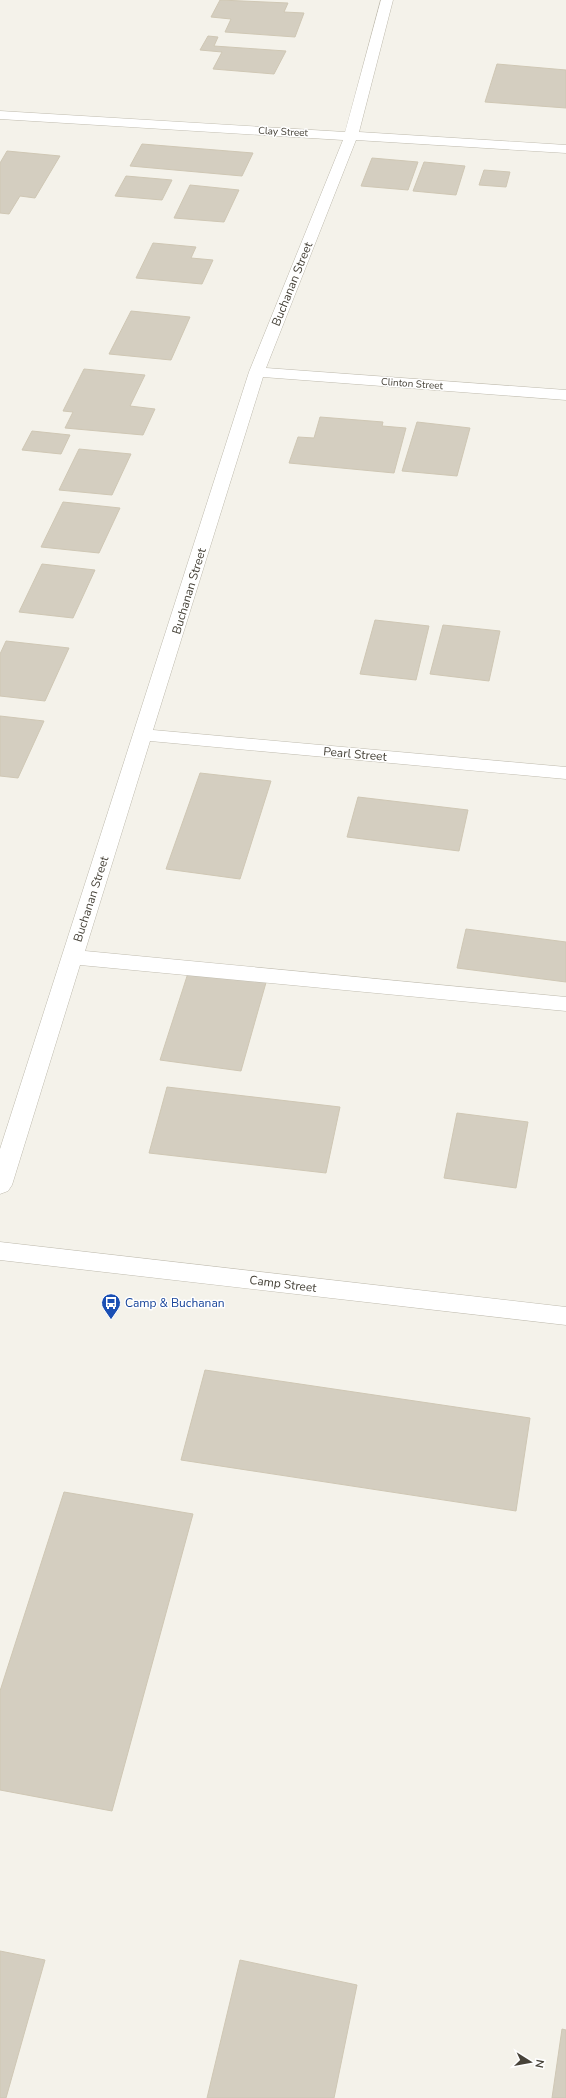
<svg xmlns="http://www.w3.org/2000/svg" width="566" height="2098" font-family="'Nunito Sans',sans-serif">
<rect width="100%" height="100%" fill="#f4f2ea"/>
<path fill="#d4cec0" stroke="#cfc7b4" d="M220,0l68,3 -4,9 20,1 -9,24 -70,-5 6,-13 -20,-2z
M208,36l10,1 -4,9 72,5 -12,23 -61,-5 9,-17 -22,-2z
M497,64l69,6v38l-81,-6z
M142,144l111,9 -11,23 -112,-10z
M7,151l53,5 -25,42 -15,-2 -11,18 -9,-1v-50z
M372,158l46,4 -10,28 -47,-4z
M424,162l41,4 -9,29 -43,-4z
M484,170l26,2 -4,15 -27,-2z
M126,176l46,4 -10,20 -47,-4z
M190,185l49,5 -15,32 -50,-4z
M153,243l43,4 -5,11 22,2 -11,24 -66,-6z
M131,311l59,6 -19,43 -62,-6z
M84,369l61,6 -15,31 25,3 -12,26 -78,-7 8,-16 -10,-1z
M320,417l63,5 -1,4 24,2 -12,45 -105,-10 9,-26 16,1z
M417,422l53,6 -13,48 -55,-5z
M32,431l38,4 -9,19 -39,-4z
M79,449l52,5 -19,41 -53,-5z
M63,502l57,6 -21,45 -58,-6z
M42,564l53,6 -22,48 -54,-6z
M375,620l54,6 -13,54 -56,-6z
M443,625l57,6 -11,50 -59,-7z
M6,641l63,7 -24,53 -45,-5v-42z
M0,716l44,5 -26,57 -18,-2z
M200,773l71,8 -31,98 -74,-10z
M358,797l110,13 -9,41 -112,-14z
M466,929l100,13v40l-109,-14z
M189,970l78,9 -26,92 -81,-11z
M167,1087l173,20 -14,66 -177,-20z
M457,1113l71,9 -12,66 -72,-10z
M205,1370l325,48 -14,93 -335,-51z
M64,1492l129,22 -81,297 -112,-21v-99z
M0,1951l45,9 -39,138h-6z
M240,1960l117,25 -23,113h-127z
M562,2029l4,1v68h-14z"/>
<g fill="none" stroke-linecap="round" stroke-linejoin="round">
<g stroke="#bebaad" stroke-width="1">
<path id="minor" d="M381,0h12l-34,132 207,13v8l-210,-13 -90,228 300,22v10l-303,-23 -110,353 413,37v12l-416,-38 -65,210 481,46v14l-486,-46 -68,220 -4,6 -8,3v-45l249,-777 94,-232 -343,-21v-8l345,21z
M0,1242l566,65v18l-566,-65z"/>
</g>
<use href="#minor" fill="#fff" fill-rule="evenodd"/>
</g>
<defs>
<g id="bus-pin" transform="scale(1)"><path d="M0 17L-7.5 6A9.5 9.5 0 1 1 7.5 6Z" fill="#1a4fb4" stroke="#fff"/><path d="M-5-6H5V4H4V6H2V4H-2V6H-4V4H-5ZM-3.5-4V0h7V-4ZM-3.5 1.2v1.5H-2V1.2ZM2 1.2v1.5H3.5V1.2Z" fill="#fff"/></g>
</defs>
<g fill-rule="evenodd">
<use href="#bus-pin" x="111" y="1303"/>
</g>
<g text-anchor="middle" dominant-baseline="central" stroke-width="3" stroke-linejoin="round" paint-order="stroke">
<g font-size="10" fill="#474339" stroke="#fff">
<text transform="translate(283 132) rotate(3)">Clay Street</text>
<text transform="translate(412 384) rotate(4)">Clinton Street</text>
</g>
<g font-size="12" fill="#474339" stroke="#fff">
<text transform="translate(292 284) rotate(-68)">Buchanan Street</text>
<text transform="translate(189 591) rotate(-73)">Buchanan Street</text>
<text transform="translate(355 754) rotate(5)">Pearl Street</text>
<text transform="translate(91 899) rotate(-72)">Buchanan Street</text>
<text transform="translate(283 1284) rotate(7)">Camp Street</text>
</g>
<g font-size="12" fill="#164399" stroke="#fff" text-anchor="start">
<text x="125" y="1303">Camp &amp; Buchanan</text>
</g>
</g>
<g transform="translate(530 2062) rotate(101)" stroke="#ffffff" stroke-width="3" paint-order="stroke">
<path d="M0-3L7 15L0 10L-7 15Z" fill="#474339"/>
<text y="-6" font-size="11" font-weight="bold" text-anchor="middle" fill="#474339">N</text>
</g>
</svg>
